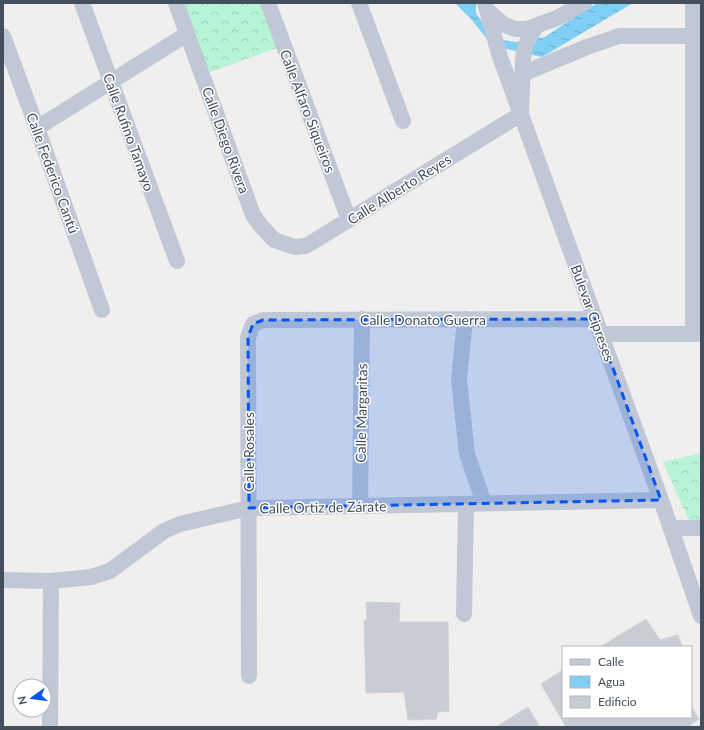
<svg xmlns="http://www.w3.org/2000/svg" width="704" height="730" font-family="Lato,sans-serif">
<defs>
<pattern id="forest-crowns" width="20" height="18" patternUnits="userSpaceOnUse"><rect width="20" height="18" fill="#b7f3d5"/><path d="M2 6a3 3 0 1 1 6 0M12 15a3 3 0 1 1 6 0" fill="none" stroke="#9fd2b9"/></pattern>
<pattern id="water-ripples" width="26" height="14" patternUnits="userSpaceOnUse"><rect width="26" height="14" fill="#80d0f5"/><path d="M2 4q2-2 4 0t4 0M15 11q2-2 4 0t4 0" fill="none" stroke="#6aabca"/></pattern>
</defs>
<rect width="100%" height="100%" fill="#f1eeee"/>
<path fill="url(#forest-crowns)" d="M176,3h89l17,43 -77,28z
M701,453v69l-12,-1 -26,-59z"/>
<path fill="url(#water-ripples)" d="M455,3h21v10l8,12 13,14 19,3 29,-5 19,-13 33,-21h36l-91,54 -49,-11 -23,-28z"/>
<path fill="#c9ccd4" stroke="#d1d3da" d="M366,602l34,1 -1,19h49l1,89 -11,1 -2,7 -28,1 -4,-28 -38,1 -2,-72 3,-1z
M646,619l14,21 18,-5 4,11 -82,1z
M563,670v47h128v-11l8,13 -10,7 1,1h-124l-25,-43z
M528,707l12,20h-44z"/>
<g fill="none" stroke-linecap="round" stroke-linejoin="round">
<path stroke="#c0c8d5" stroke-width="16" d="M82,3l95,258
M176,3l77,212 8,11 13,14 21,7 11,-1 215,-132 2,-53 1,-11 5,-12 7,-11
M268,3l81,217
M359,3l44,118
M485,3l14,51 162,446 40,116
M693,3v331
M488,11l16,14 12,4h11l30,-11 27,-15
M3,36l34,92 65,182
M522,74l65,-27 32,-11h82
M37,128l150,-94
M465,319l-6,61 8,74 17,49
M601,334h100
M360,506l2,-187
M671,528h30
M3,580l48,1 40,-4 19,-6 54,-40 16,-7 69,-16 412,-8
M464,614l2,-110
M249,676l-1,-339 5,-13 10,-4 332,-1
M50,727l1,-146"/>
</g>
<path fill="#0655f2" fill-opacity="0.2" stroke="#0655f2" stroke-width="3" stroke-dasharray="8 5" stroke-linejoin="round" d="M595,319l66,181 -412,8 -1,-171 5,-13 10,-4z"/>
<g text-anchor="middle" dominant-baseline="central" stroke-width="3" stroke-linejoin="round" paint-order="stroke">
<g font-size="14" fill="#444f5d" stroke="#fff">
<text transform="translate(308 111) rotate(69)">Calle Alfaro Siqueiros</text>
<text transform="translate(129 132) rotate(70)">Calle Rufino Tamayo</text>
<text transform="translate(226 140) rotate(70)">Calle Diego Rivera</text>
<text transform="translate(53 173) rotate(70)">Calle Federico Cantú</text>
<text transform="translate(399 189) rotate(-32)">Calle Alberto Reyes</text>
<text transform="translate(593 313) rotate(70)">Bulevar Cipreses</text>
<text x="423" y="319">Calle Donato Guerra</text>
<text transform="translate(361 413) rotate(-89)">Calle Margaritas</text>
<text transform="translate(248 452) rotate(-90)">Calle Rosales</text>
<text transform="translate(323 507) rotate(-1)">Calle Ortiz de Zárate</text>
</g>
</g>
<rect width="704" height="730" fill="none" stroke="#444f5d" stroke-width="8"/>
<rect x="562" y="646" width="130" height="72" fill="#ffffff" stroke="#b4b9be"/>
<rect x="570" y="659" width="20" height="6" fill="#c0c8d5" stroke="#b4b9be"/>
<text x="598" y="666" font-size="12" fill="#444f5d">Calle</text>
<rect x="570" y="676" width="20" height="12" fill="url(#water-ripples)" stroke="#b4b9be"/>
<text x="598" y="686" font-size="12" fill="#444f5d">Agua</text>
<rect x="570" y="696" width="20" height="12" fill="#c9ccd4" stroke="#b4b9be"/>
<text x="598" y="706" font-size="12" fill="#444f5d">Edificio</text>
<g transform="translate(32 698) rotate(256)"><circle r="19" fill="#ffffff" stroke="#b4b9be"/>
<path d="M0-3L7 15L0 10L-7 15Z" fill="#0655f2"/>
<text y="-6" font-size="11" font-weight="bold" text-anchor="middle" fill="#444f5d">N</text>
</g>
</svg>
